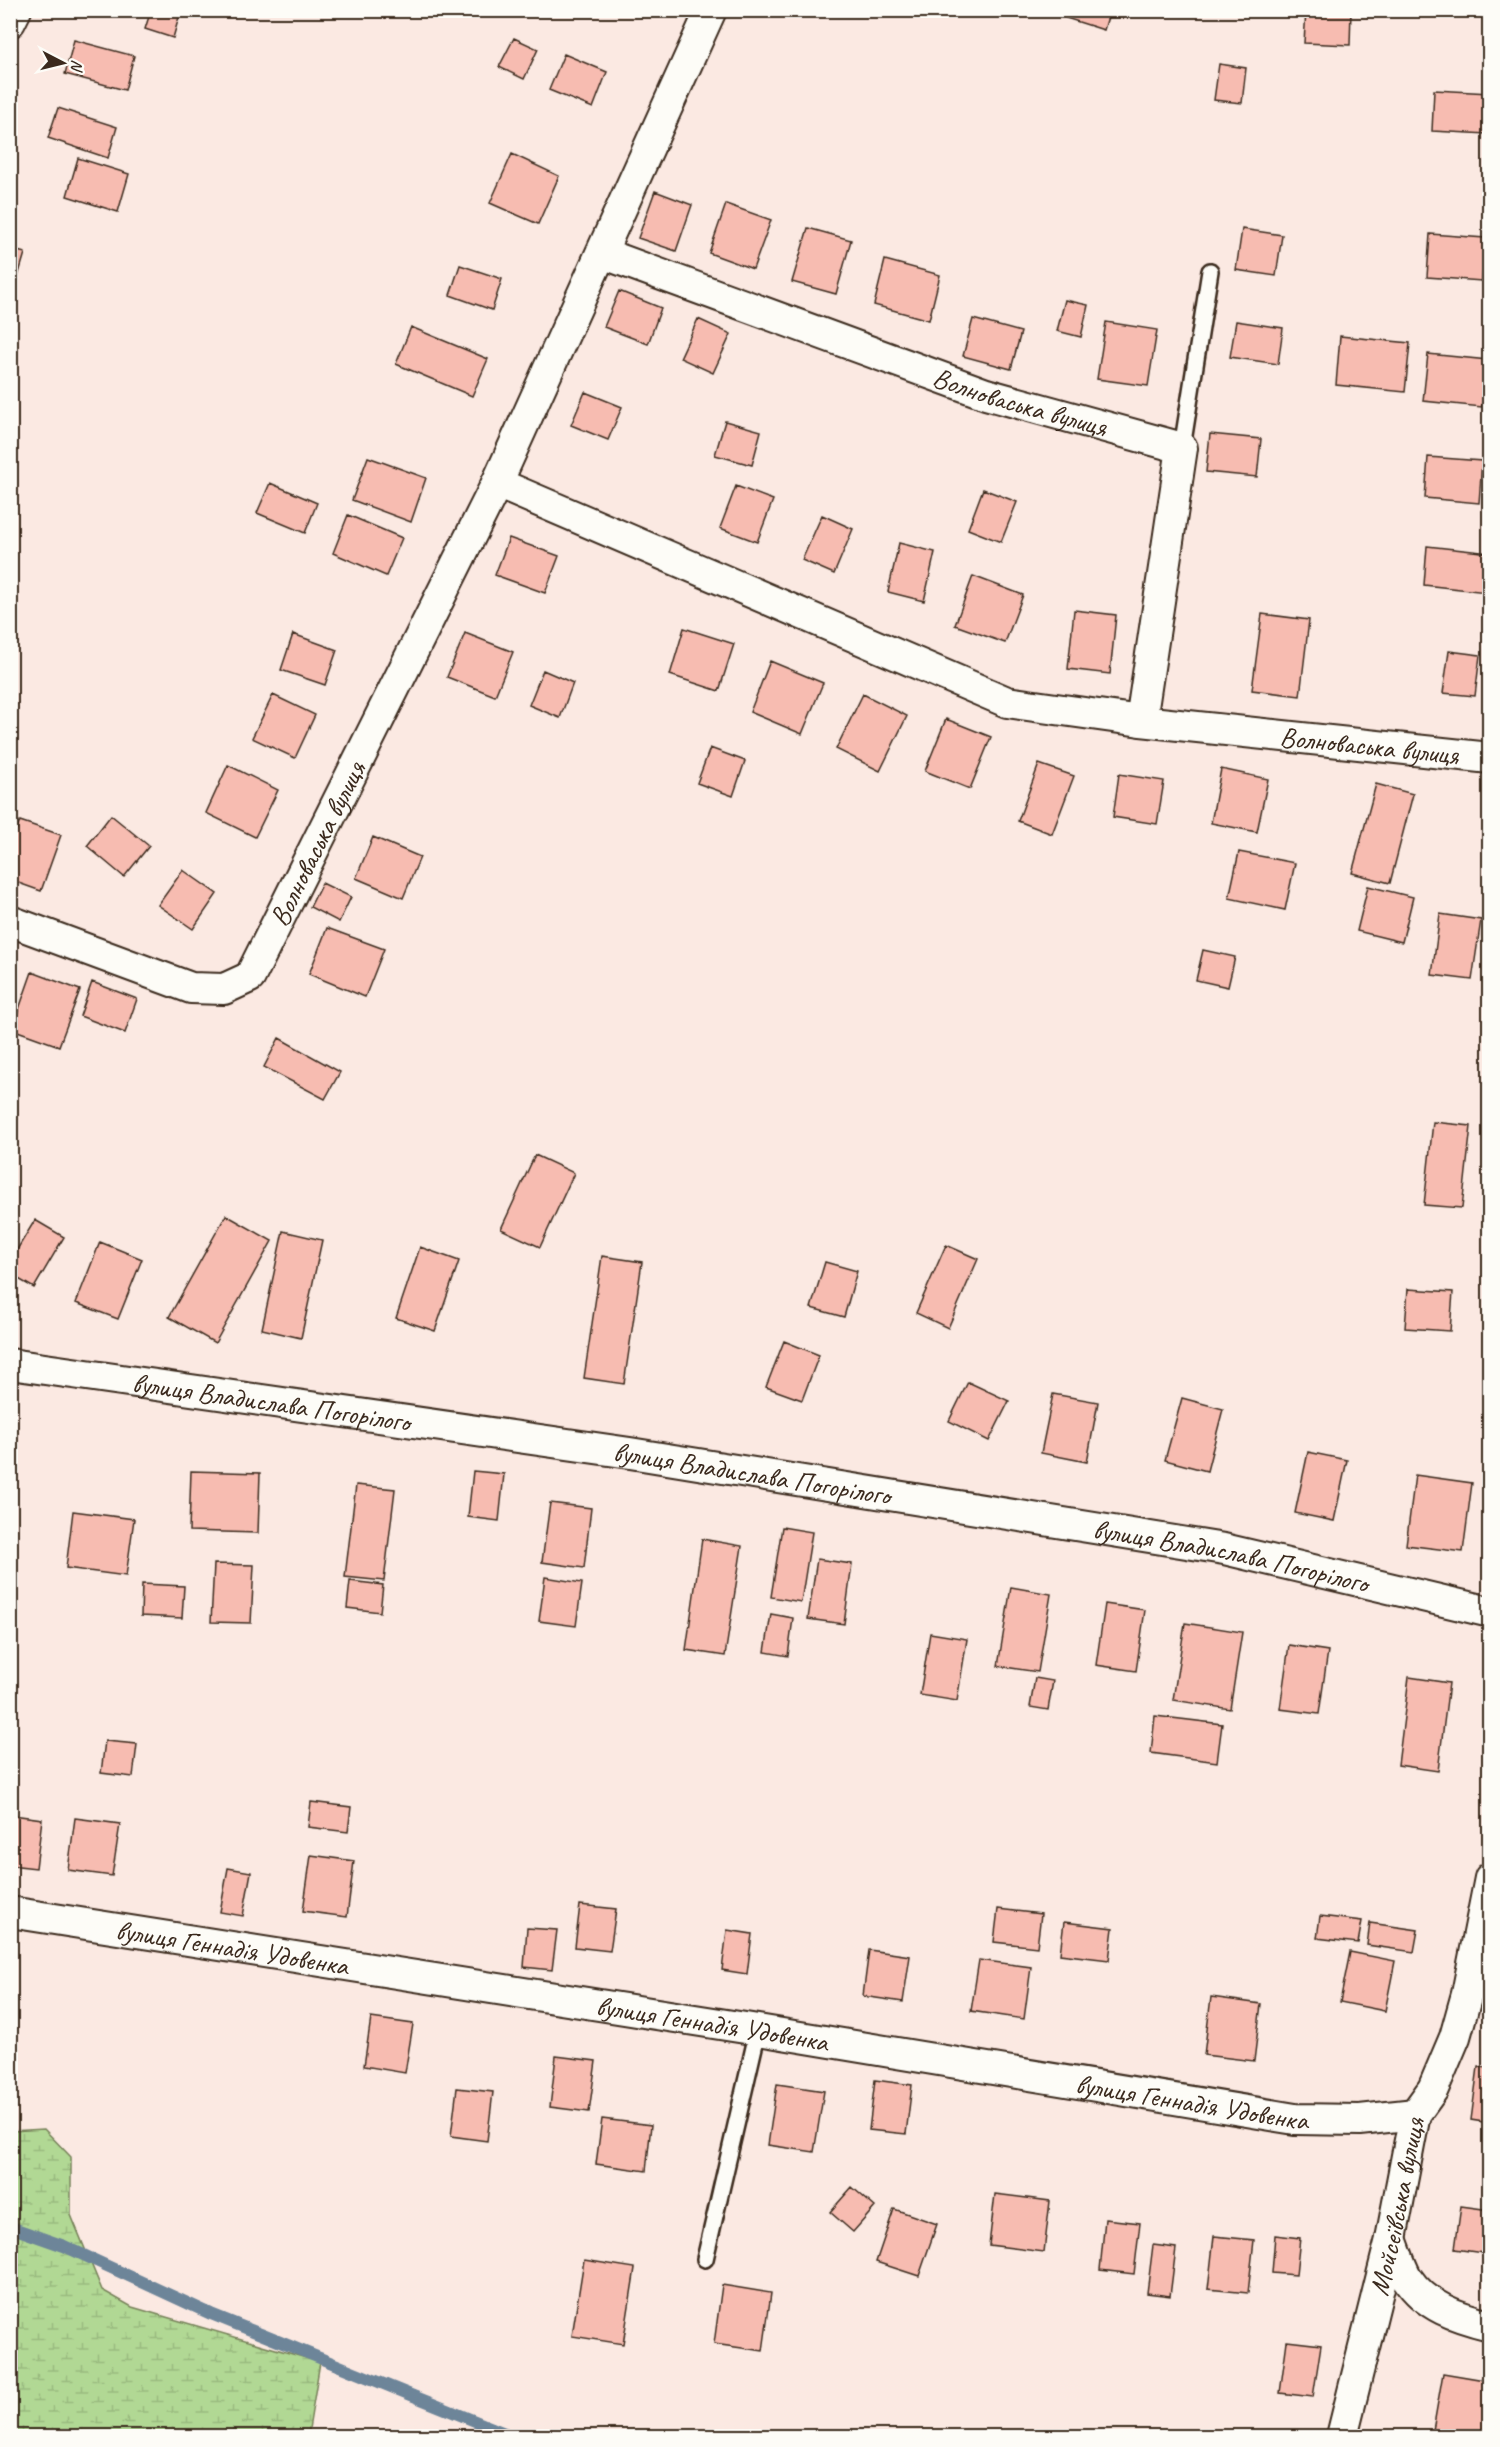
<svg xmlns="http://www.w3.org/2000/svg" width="1500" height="2447" font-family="Caveat,sans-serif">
<defs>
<pattern id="wetland-marsh" width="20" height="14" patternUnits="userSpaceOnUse" patternTransform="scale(1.5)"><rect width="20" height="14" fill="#b1d894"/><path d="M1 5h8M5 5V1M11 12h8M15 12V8" fill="none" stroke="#99ba7f"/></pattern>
</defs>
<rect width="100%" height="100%" fill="#fbe9e2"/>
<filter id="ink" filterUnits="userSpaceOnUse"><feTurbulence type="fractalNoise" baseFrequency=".0167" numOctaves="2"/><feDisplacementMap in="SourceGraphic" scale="12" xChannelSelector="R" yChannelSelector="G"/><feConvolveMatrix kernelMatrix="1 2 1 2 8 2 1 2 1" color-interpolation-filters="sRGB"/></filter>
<g filter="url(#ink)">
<path fill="url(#wetland-marsh)" stroke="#768159" stroke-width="1.5" d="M44,2129l27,28v58l31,75 30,17 188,55 -12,73 -297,1v-305z"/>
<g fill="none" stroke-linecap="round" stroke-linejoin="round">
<path stroke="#6d8599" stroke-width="12" d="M10,2227l54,19 147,68 301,122"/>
</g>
<path fill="#f7bcb1" stroke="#3b2a1e" stroke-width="1.5" d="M151,10h30l-8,28 -28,-9z
M1068,10h42l-6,20 -38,-12z
M1306,10h45l-1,35 -46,-2z
M514,38l24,11 -14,30 -25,-12z
M74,40l60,16 -9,34 -60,-16z
M564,54l43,18 -14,36 -44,-18z
M1219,64l27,4 -4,35 -28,-3z
M1434,90l56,3 -2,41 -56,-3z
M58,108l59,19 -9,31 -60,-20z
M512,154l47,22 -21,48 -48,-21z
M78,158l51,16 -11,38 -51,-16z
M655,191l37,14 -16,46 -38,-13z
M726,204l45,16 -18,49 -44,-16z
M808,228l43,12 -15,54 -44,-12z
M1242,229l40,6 -6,41 -40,-6z
M1430,234l55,4 -3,43 -55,-4z
M10,249l15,4 -11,37 -4,-1z
M885,260l55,15 -11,45 -55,-15z
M460,265l42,14 -10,31 -42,-15z
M619,291l42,17 -13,36 -44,-17z
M1065,300l23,5 -7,32 -24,-6z
M698,319l33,15 -18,39 -33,-15z
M973,319l48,13 -10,37 -48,-13z
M1236,321l47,7 -5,36 -48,-7z
M1106,322l51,8 -9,56 -51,-7z
M411,327l77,32 -16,37 -76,-32z
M1340,336l70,7 -5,49 -69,-7z
M1428,354l60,6 -6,47 -59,-6z
M585,392l37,15 -14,33 -37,-15z
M725,421l36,10 -9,34 -37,-10z
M1210,434l51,5 -4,38 -51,-5z
M368,457l58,21 -15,44 -59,-22z
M1428,457l54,4 -3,42 -54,-5z
M270,483l47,20 -12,30 -48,-20z
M736,486l37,14 -16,42 -37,-14z
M983,489l34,13 -16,40 -33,-13z
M348,515l54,23 -16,38 -53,-23z
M822,515l31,14 -19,45 -32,-14z
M509,538l50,18 -14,37 -50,-18z
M899,543l36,9 -11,49 -36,-9z
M1427,546l63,7 -3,39 -63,-7z
M973,576l50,19 -18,48 -50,-18z
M1074,610l42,5 -6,59 -42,-5z
M1262,614l47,6 -9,76 -48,-6z
M684,628l50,16 -15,47 -49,-16z
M465,633l48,19 -18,44 -48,-19z
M293,634l44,16 -12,35 -44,-15z
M1449,651l31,4 -5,41 -32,-3z
M770,661l53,22 -21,51 -52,-22z
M543,670l30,13 -13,35 -31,-13z
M863,694l44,22 -27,55 -44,-22z
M273,695l42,20 -20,43 -43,-20z
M946,719l45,18 -21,52 -45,-18z
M710,748l35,13 -12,35 -36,-13z
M1039,764l35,12 -22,58 -34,-13z
M228,765l50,25 -23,47 -49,-24z
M1221,769l47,10 -11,53 -46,-9z
M1119,774l45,7 -7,43 -44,-7z
M1376,784l37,10 -23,89 -38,-10z
M111,815l38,31 -25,31 -37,-31z
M20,821l41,14 -20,56 -31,-11v-33z
M373,837l47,20 -17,41 -47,-20z
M1239,852l56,11 -10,47 -56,-12z
M183,870l34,24 -24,35 -35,-24z
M322,883l29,14 -12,25 -29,-15z
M1368,886l45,11 -11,45 -45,-11z
M1440,914l41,6 -9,60 -40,-5z
M327,928l57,21 -19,48 -56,-23z
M1203,950l32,7 -7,30 -32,-7z
M32,972l48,18 -21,56 -47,-17z
M92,982l45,17 -12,34 -45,-17z
M279,1038l61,34 -15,27 -61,-32z
M1433,1122l38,4 -9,82 -38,-3z
M535,1155l39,18 -34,74 -39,-18z
M226,1215l46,26 -57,102 -46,-26z
M35,1220l29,17 -30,51 -24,-14v-13z
M283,1231l39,9 -21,98 -39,-9z
M100,1242l42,17 -24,60 -42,-16z
M946,1245l32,14 -30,69 -32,-15z
M420,1247l39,14 -24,70 -39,-13z
M602,1256l40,6 -18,122 -40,-6z
M825,1262l32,9 -13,46 -33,-9z
M1408,1289l45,3 -3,39 -45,-3z
M784,1341l35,14 -17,45 -36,-13z
M968,1382l41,19 -20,40 -40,-20z
M1053,1394l45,8 -11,60 -46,-9z
M1182,1398l41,11 -16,62 -42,-11z
M1308,1452l39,8 -13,61 -39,-8z
M191,1471l69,2 -2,60 -69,-2z
M473,1471l31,3 -5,47 -31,-4z
M1415,1475l57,8 -9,69 -57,-7z
M356,1485l39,4 -11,92 -39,-4z
M550,1503l41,5 -7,60 -42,-6z
M73,1511l61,8 -8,57 -60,-8z
M782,1527l30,5 -11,70 -30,-5z
M702,1539l40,7 -17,110 -39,-6z
M817,1559l35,5 -8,60 -36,-5z
M214,1564l40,1 -3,58 -40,-1z
M545,1577l37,6 -6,43 -37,-5z
M350,1581l33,4 -3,27 -33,-4z
M142,1584l42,2 -2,32 -41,-2z
M1011,1587l40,7 -13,78 -40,-6z
M1105,1604l40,6 -9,61 -40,-6z
M771,1614l22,4 -5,38 -23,-4z
M1185,1623l57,9 -12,77 -57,-9z
M930,1633l37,6 -10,62 -37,-6z
M1289,1645l39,6 -9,63 -39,-5z
M1409,1677l40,6 -11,88 -40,-6z
M1035,1678l18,3 -5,29 -18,-3z
M1155,1716l67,8 -5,38 -66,-9z
M105,1741l32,3 -4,33 -32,-4z
M311,1802l40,5 -3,25 -40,-5z
M13,1815l29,4 -6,49 -26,-3z
M75,1818l45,6 -8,52 -44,-6z
M311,1855l43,6 -7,56 -44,-6z
M228,1868l23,4 -8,44 -23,-4z
M580,1905l36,4 -6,42 -35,-4z
M998,1909l43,5 -4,33 -43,-5z
M1320,1916l42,5 -4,22 -41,-5z
M1064,1922l49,6 -4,32 -49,-6z
M1370,1923l48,7 -4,22 -47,-7z
M527,1928l30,2 -5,40 -28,-3z
M727,1930l25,4 -5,40 -25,-4z
M869,1950l41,6 -7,46 -40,-6z
M1350,1952l45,9 -10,50 -45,-9z
M979,1960l52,7 -7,52 -53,-8z
M1211,1997l50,7 -7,57 -50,-6z
M371,2018l42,6 -8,49 -41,-7z
M556,2056l40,5 -7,51 -39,-5z
M1478,2067l12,1v55l-19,-3z
M875,2080l37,5 -6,49 -37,-4z
M777,2084l47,7 -10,61 -46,-7z
M457,2088l36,4 -6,49 -36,-5z
M602,2119l49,6 -5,46 -50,-7z
M852,2187l23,20 -22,25 -23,-20z
M995,2194l55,7 -6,51 -55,-7z
M1461,2206l29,4v44l-35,-5z
M894,2209l43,15 -18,52 -43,-14z
M1105,2219l35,4 -6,51 -34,-4z
M1275,2235l25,3 -4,37 -24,-2z
M1214,2236l40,4 -6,53 -40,-4z
M1153,2245l23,3 -6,48 -23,-3z
M584,2260l51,8 -12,76 -51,-8z
M722,2285l49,8 -8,58 -49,-7z
M1287,2341l34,4 -8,52 -33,-4z
M1443,2373l47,8v24l-7,31h-51z"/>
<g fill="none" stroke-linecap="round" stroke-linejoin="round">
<g stroke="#3b2a1e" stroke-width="20">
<path id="service" d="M1182,448l28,-177
M705,2259l53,-229"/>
</g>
<g stroke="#3b2a1e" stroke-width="34">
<g id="minor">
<path d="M10,22l6,-12"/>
<path id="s1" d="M602,253l384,141 196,54 -41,273"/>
<path id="s2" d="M497,483l510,219 134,19 349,37"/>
<path id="s3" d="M10,921l181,67 33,1 26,-12 247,-494 214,-473"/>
<path id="s4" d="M10,1364l620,89 594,96 266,63"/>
<path id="s5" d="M10,1912l748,118 537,89 65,1 55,-6"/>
<path d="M1391,2239c5,12 9,27 16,39 19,29 50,39 83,47"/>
<path id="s6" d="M1342,2436l49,-197 24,-125 18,-25 22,-52 12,-43 23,-116"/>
</g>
</g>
<use href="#service" stroke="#fdfcf7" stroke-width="15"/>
<use href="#minor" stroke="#fdfcf7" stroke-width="30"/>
</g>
</g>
<g text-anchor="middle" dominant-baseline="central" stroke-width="6" stroke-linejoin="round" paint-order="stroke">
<g font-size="28" fill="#3b2a1e" stroke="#fdfcf7">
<text stroke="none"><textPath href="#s1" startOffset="444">Волноваська вулиця</textPath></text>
<text stroke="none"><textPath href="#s2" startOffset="920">Волноваська вулиця</textPath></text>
<text stroke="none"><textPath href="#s3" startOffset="404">Волноваська вулиця</textPath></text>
<text stroke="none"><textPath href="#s4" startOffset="264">вулиця Владислава Погорілого</textPath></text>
<text stroke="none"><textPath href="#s4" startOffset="750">вулиця Владислава Погорілого</textPath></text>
<text stroke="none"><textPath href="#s4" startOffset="1236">вулиця Владислава Погорілого</textPath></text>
<text stroke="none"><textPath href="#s5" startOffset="225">вулиця Геннадія Удовенка</textPath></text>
<text stroke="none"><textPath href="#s5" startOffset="711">вулиця Геннадія Удовенка</textPath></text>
<text stroke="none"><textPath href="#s5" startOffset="1197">вулиця Геннадія Удовенка</textPath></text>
<text stroke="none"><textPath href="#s6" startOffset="236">Мойсеївська вулиця</textPath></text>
</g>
</g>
<rect width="1500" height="2447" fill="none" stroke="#fdfcf7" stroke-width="36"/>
<rect x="18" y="18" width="1464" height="2411" fill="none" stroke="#3b2a1e" stroke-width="2" filter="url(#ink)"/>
<g transform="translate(63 63) rotate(97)" stroke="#fdfcf7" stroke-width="4.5" paint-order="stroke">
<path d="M0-4.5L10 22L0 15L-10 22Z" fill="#3b2a1e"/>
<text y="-9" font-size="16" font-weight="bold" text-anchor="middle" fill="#3b2a1e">N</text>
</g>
</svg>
